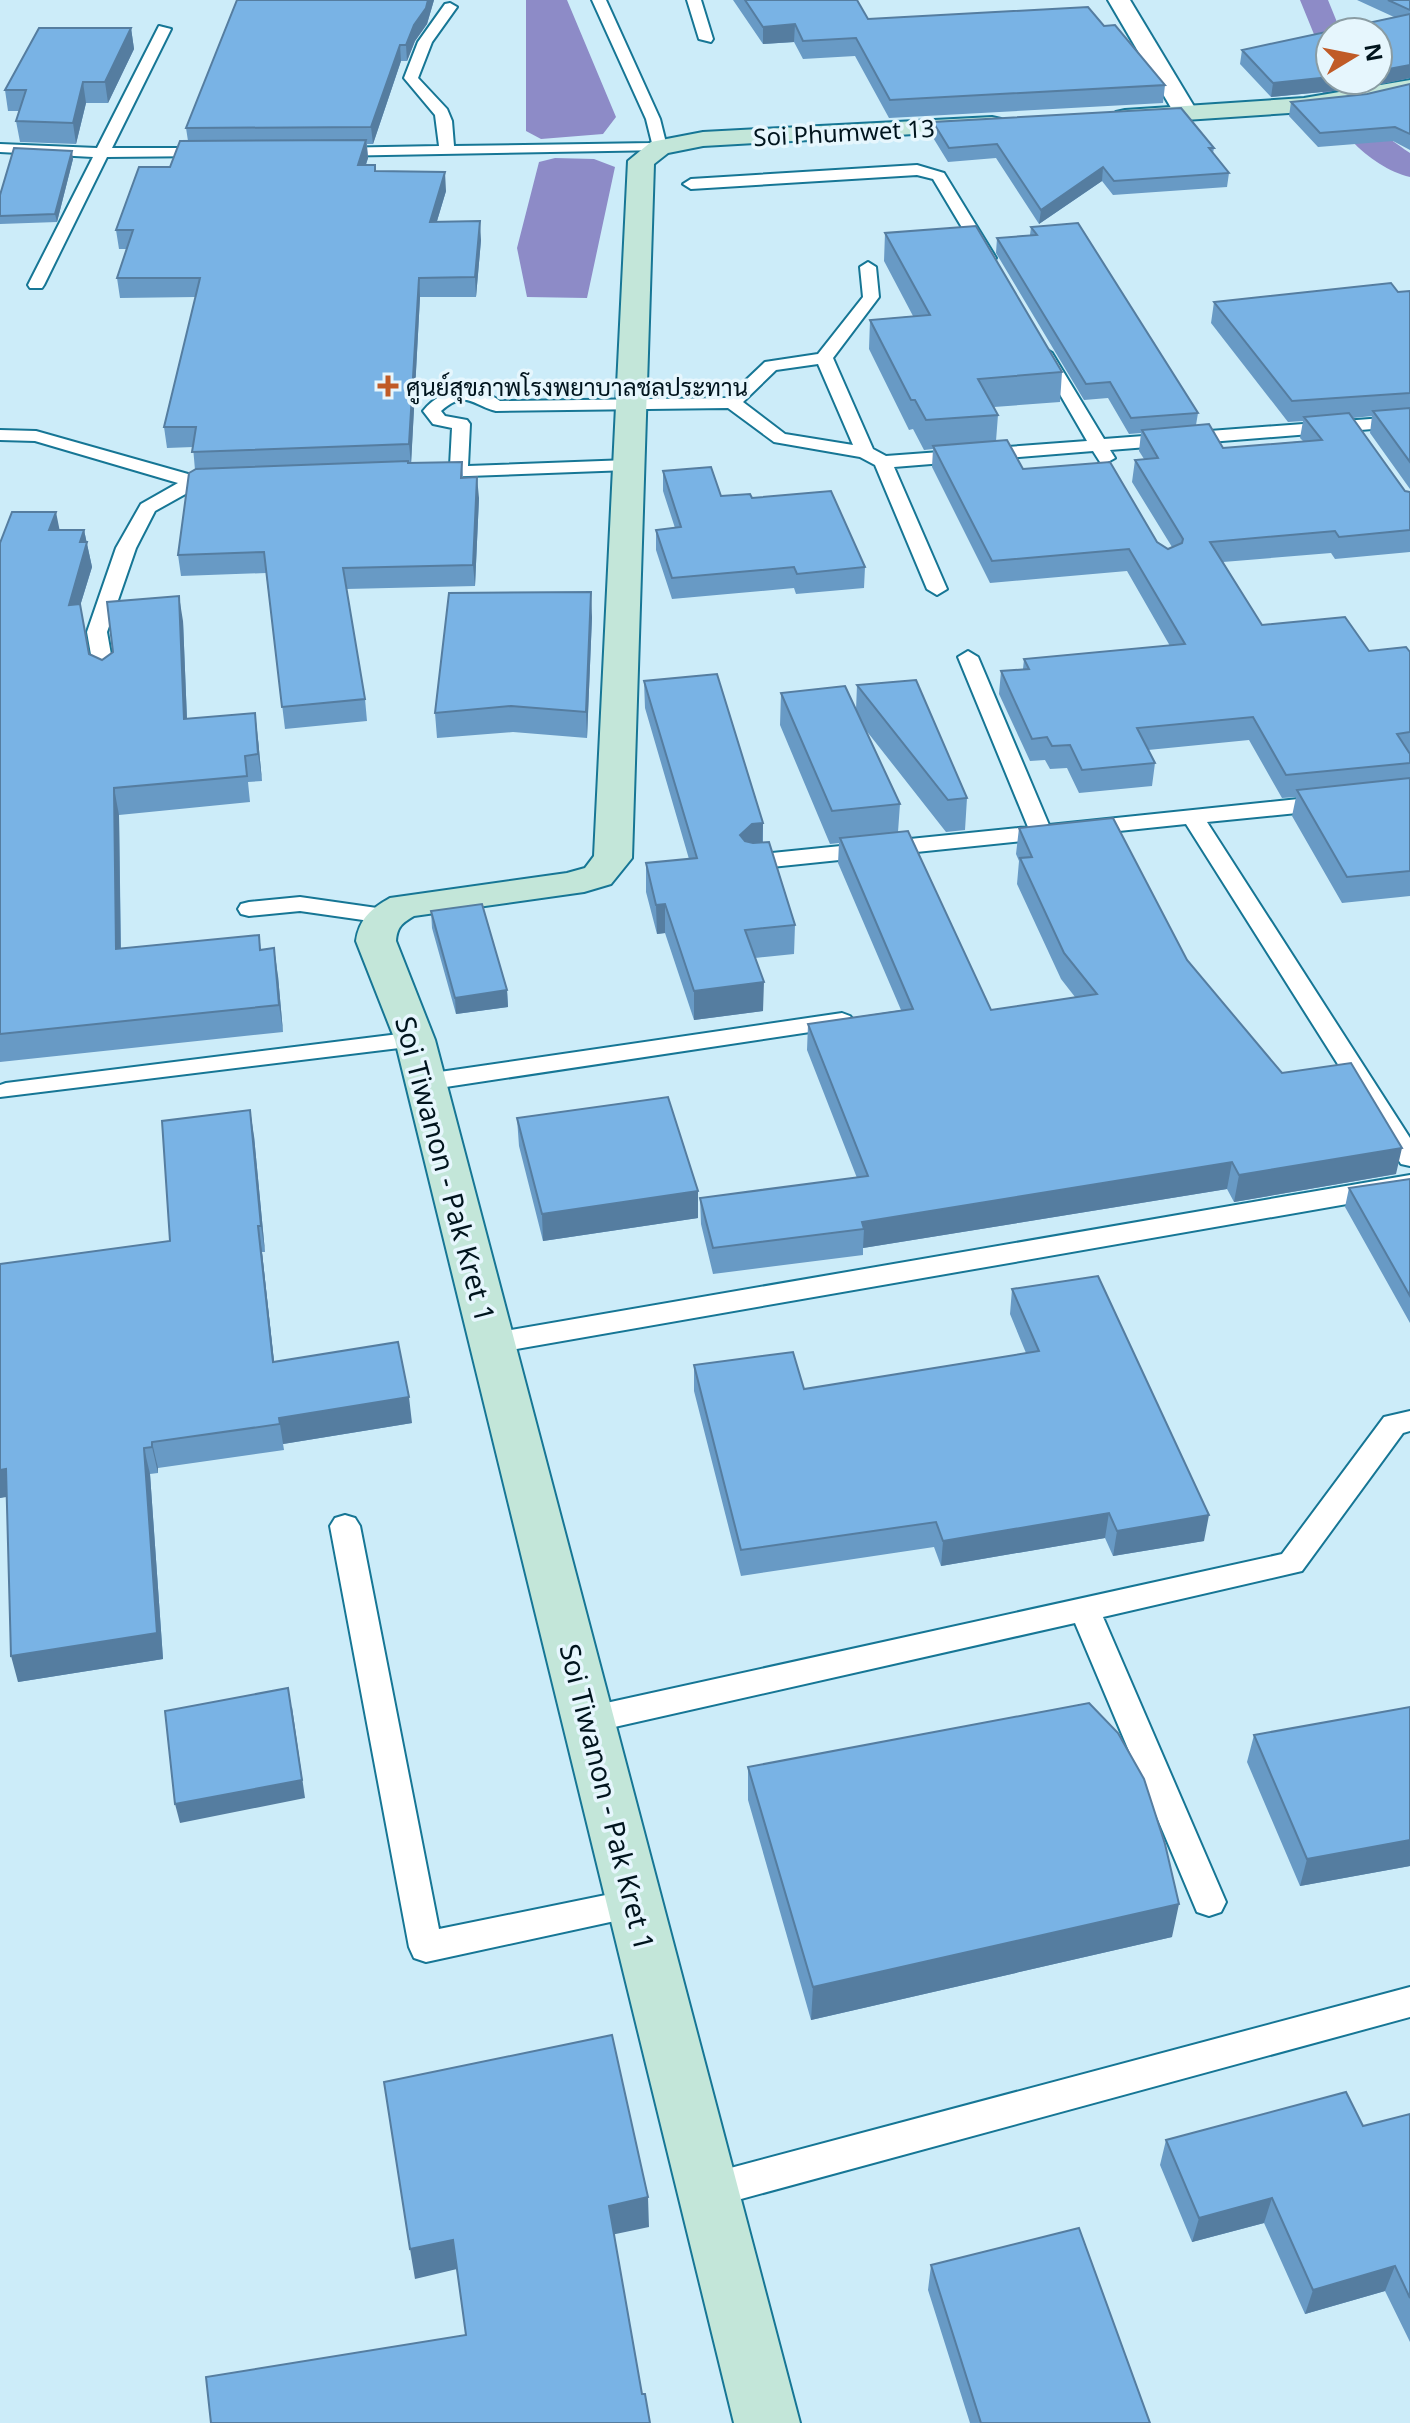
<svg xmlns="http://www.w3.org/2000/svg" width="1410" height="2423" font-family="'Noto Sans',Sarabun,sans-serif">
<rect width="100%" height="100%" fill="#ccecf9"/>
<path fill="#8d8bc7" d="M526,0h41l49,117 -13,17 -62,5 -15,-8z
M555,158l39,1 21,8 -28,131 -60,-1 -10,-49 22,-86z"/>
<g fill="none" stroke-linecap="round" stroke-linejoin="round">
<path fill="#8d8bc7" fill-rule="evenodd" d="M1300,0h28l13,32h-11v20l-10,-3z
M1330,72v8h20c6,35 32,54 60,73v24c-41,-10 -85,-55 -90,-97z"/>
<g stroke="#167695" stroke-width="4">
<path id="lane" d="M592,0h14l54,119 7,28 -2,3 -334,6 -7,-4 7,-4 108,-2 -4,-31 -31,-37 14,-36 27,-38 5,-1 7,4 -25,35 -14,36 29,31 5,12 2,25 198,-3 -6,-24z
M687,0h14l12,39 -2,3 -12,-3z
M159,26l12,3 -59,119h96l7,4 -7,4 -101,1 -63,128 -2,3h-12l-2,-3 65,-128 -93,-5v-8l97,4z
M917,165l27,8 52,85 -2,3h-12l-49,-82 -16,-4 -226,14 -8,-5 8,-5z
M868,262l8,5 3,30 -46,61 40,91 13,7 201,-15 -51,-88 8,-5 8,5 52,86 306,-23v10l-300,24 5,8 -9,5 -6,-1 -7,-11 -199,16 53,122 -10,6 -10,-6 -52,-124 -15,-8 -86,-15 -46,-34 -232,3c-24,-6 -30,-22 -55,0l4,5 22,4 3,4 -2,42 160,-6 9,5 -9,5 -187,7 -9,-5 3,-4 15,-2 2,-38 -19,-4 -10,-13c19,-24 52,-28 77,-10l227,-3 38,-36 53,-8 45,-57 -3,-30zM818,364l35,81 -68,-11 -42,-32 33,-32z
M0,430l36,1 159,45h27l9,5 -9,5 -24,1 -43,24 -19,37 -29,84 8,45 -3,4 -7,2 -10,-6 -8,-45 29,-84 25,-44 37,-21 -143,-42 -35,-1z
M968,651l10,6 71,168 278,-29 8,2 3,5 -3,5 -8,2 -120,12 203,316v28l-9,-2 -215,-340 -433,45 -8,-2 -3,-5 11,-7 275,-28 -70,-170z
M300,897l84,12 8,2 3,5 -3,5 -8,2 -84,-12 -51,5 -8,-2 -3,-5 3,-5 8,-2z
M842,1013l8,3 4,5 -4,5 -424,64 -9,-2 -3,-6 3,-6 9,-2z
M415,1032l9,3 3,5 -3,5 -424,52v-12l6,-2z
M1410,1175v18l-917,160 -10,-3 -4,-7 4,-7 10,-3z
M1410,1411v20l-7,2 -101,138 -199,46 123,285 -5,10 -12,4 -12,-4 -122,-289 -487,110 -11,-4 -5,-9 5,-9 11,-4 694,-153 102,-137z
M345,1515l10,3 5,8 79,403 196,-40 12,5 5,10 -5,10 -221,48 -12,-4 -5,-11 -79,-421 5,-8z
M1410,1987v30l-702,191 -13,-5 -5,-12 5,-12 13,-5z"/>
</g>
<g stroke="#167695" stroke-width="4">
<path id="street" d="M1108,0h22l68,113 -3,5h-18z"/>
</g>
<g stroke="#167695" stroke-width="4">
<path id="secondary" d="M1410,80v14l-106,18 -179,12 -9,-2 -3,-5 3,-5 9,-2 179,-12z
M992,117l9,2 3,5 -3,5 -298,17 -35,7 -14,11 -22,694 -21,26 -27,8 -170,24c-12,7 -17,11 -18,25l39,99 365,1383h-66l-339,-1383 -39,-99c3,-22 16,-33 34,-43l177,-25 18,-5 9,-12 34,-695 23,-19 52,-10z"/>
</g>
<use href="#lane" fill="#fff" fill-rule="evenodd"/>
<use href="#street" fill="#fff" fill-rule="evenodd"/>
<use href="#secondary" fill="#c3e6d9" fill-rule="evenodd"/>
</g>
<path fill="#689ac5" d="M237,0h197l-7,24 -12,17 -8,20h-6l-28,83h-6l1,14 -2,7 10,6 70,20 -9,30 44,19 -5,57h-56l-9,166 51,-1 1,15 16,21 -4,88 -129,3 19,110 2,22 -82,8 -19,-156 -85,3 -3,-21 17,-85 -2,-23 -26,1 -3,-21 32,-130 -76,1 -3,-20 10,-29h-8l-3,-19 54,-63 18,-26 -2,-13z
M733,0h124l11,19 236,7 61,59 -2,18 -274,15 -34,-62 -52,3 -9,-17 -31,2z
M1357,0h53v78l-47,10 -92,9 -31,-33 2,-14 152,-33z
M131,28l3,21 -26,54h-22l-10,41 -56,-2 -4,-21 3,-10h-11l-3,-21z
M1410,84v66l-17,-9 -75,6 -29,-31 2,-14 76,-8z
M933,122l281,26 -1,5 16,20 -2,14 -114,8 -11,-14 -63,43 -43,-66 -48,4 -16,-26z
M73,159l-16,63 -57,2v-29z
M1031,227l167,186 -2,12 27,23 80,-7 -3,-3 3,-17 -15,1 -77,-99 3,-21 196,-11v198l-40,-56 2,-17 -19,2 52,73 5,1v60l-75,7 -4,-6 -108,9 39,63 107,26 41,1v244l-68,7 -50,-87 4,-19 -14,1 -33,-58 -101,10 7,13 -3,23 -73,7 -12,-25 -17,1 -5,-9 -15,1 -31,-67 2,-23 22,-2 1,-10 146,-13 -43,-75 -137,12 -58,-116 1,-18 -9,1 -11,-21 -4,1 -40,-81 1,-29 43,-4 -29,-55 1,-28 177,139 -2,30 -66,5 4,8 -2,26 27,28 145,80 4,-2 -40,-65 3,-22 9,-1 -5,-8 2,-18 -12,1 -21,-36 -24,2 -88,-147 1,-15 33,-3z
M663,471l58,25 31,2 113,69 -1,21 -68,6 -2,-6 -122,11 -16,-49v-20l19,-2 -12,-37z
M59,530h25l8,37 -12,39 9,48 13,6 81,-39 4,98 71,20 4,42 -14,1 2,20 -131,13 2,134 138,-14 2,15 17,26 5,56 -283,30v-519z
M592,617l-5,121 -74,-6 -76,6 -2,-25z
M644,681l119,142v19l32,83 -1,29 -39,4 8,53 -69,9 -29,-87 -8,1 -11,-42v-29l43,-4 -44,-151z
M857,685l110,113 -2,32 -19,2 -81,-103 35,75 -2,28 93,178 84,-13 -14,-18 -44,-95 2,-23 -3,-7 3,-26 168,132 95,113 114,101 -162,28 -7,-13 -364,59v7l-150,19 -12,-50 -1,-26 157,-20 -50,-128 1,-26 93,-14 -63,-147 1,-20 -9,1 -50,-119 1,-32 75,17z
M431,911l76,79 1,17 -52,7 -24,-86z
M517,1118l181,73v27l-155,23 -24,-95z
M254,1136l11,116h-3l12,110 138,61 -129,21 1,6 -126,18v5l-8,1 13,185 -145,23 -11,-186 -7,2v-234l170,-23z
M1410,1179v144l-65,-116 4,-19z
M1012,1289l192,252 -91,15 -8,-18 -164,28 -7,-19 -193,29 -47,-185v-26l110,24 222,-36 -16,-39z
M1410,1707v159l-110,20 -53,-124 7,-27z
M748,1767l424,170 -361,83 -63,-220z
M1410,2114v228l-25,-51 -80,23 -41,-91 -72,19 -32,-77 6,-25 197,-14z
M931,2265l219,158h-180l-42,-133z"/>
<path fill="#557da0" d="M428,0h6l-7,24 -12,17 -8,20 -1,-16 8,-20z
M795,24l-1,18 -31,2v-17z
M131,28l3,21 -26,54 -3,-21z
M400,45l1,16 -28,83 -2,-17z
M1410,65v13l-47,10 -92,9 2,-14 57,-6v3h48v-9z
M83,82l3,21 -10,41 -3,-21z
M366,140l2,18 -9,26 -1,-19z
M72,151l1,8 -16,63 -2,-8z
M1103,167l-1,14 -63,43 2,-14z
M445,172l1,19 -15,50 -1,-19z
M480,221l1,19 -5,57 -1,-20z
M419,278l1,19 -9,168 -2,-21z
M477,477l2,21 -4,88 -2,-21z
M56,512l5,25 -12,-7z
M84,530l8,37 -12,39 -11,-1 11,-63z
M591,592l1,25 -5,121 -1,-26z
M179,596l4,25 5,124 -4,-26z
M255,713l3,26 4,42 -4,-27z
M114,788l5,27 2,162 -5,-28z
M763,823l-1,28 -11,1 -11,-17 12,-11z
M665,904v29l-8,1 -1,-29z
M274,948l4,28 5,56 -4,-27z
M764,982l-1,29 -69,9v-29z
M507,990l1,17 -52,7 -1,-16z
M250,1110l4,26 11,116 -4,-26z
M1402,1148l-6,26 -162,28 5,-27z
M1232,1162l-5,27 -364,59 1,-19 -2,-7z
M698,1191v27l-155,23 -1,-27z
M258,1226l4,26 15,136 -4,-26z
M409,1397l3,26 -129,21 1,6 -5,-32z
M152,1442l6,26v5l-6,-26z
M144,1448l6,26 13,185 -145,23 -7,-26z
M6,1469l7,27 -13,2v-28z
M1109,1513l-4,25 -164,28 2,-25z
M1209,1515l-5,26 -91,15 4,-25z
M292,1707l13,91 -125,25 -5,-19z
M1410,1840v26l-110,20 7,-27z
M1179,1904l-7,33 -361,83 2,-33z
M648,2197l1,30 -38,8 -2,-29z
M1272,2198l-8,25 -72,19 7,-24z
M453,2240l4,29 -42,10 -5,-30z
M1395,2266l-10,25 -80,23 8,-24z"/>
<path fill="#79b3e5" stroke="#557da0" stroke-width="2" d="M237,0h191l-2,8 -12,17 -8,20h-6l-29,82 -185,1z
M745,0h112l11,19 220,-12 16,19 11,-1 50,60 -275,15 -34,-62 -53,3 -8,-17 -32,3z
M1388,0h22v10z
M1410,14v51l-32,6v-39h-48v45l-57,6 -31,-33z
M39,28h92l-26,54h-22l-10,41 -57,-2 10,-31h-21z
M1410,84v50l-15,-7 -75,6 -29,-31 76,-8z
M1181,108l33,40h-5l20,25 -115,8 -11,-14 -62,43 -44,-66 -48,4 -16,-26z
M366,140l-8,25h17v6l70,1 -15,50 50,-1 -5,56 -56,1 -10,166 -217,8 4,-25h-32l36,-149h-83l16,-48h-17l23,-63h31l10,-26z
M14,148l58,3 -17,63 -55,2v-21z
M1078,223l120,190 -67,5 -21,-36 -24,2 -89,-146 40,-3 -6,-8z
M976,226l86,146 -84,7 20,36 -72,5 -11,-20h-4l-41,-80 60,-5 -45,-82z
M1391,283l7,9 12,-1v102l-118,8 -78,-99z
M1410,408v54l-37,-51z
M1349,413l56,78 5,1v38l-71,7 -4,-6 -125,11 52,83 83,-8 24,34 37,-4 4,5v80l-13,2 13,20v9l-124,12 -33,-58 -116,11 18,35 -73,7 -12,-25 -18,1 -5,-9 -15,2 -31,-68 28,-2 -5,-10 161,-15 -56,-95 -137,12 -59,-115 74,-6 16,29 87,-7 47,80 11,7 14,-6 1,-4 -48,-79 23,-2 -16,-28 67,-6 14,24 99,-8 -18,-23z
M408,461v2l54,-1 -1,16 16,-1 -4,88 -130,3 22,131 -83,8 -18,-155 -86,3 11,-82 7,-4z
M711,467l10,29 29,-2 2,4 79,-7 34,76 -68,7 -3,-7 -122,11 -16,-48 25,-3 -18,-56z
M12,512h44l-7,18h35l-4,12h7l-18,63 11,-1 9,50 13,6 11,-8 -6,-50 72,-6 5,123 71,-6 3,41 -13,2 2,20 -133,12 2,161 143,-14 1,15 14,-2 5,57 -279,29v-491z
M591,592l-5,120 -75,-6 -76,7 14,-120z
M717,674l46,149 -11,1 -12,11 5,6 8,2 16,-1 26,83 -50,5 19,52 -70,9 -29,-87 -9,1 -10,-42 51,-5 -53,-177z
M916,680l51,118 -19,2 -91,-115z
M845,686l55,118 -68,7 -51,-118z
M1410,778v93l-63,6 -50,-87z
M1113,818l74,142 95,113 69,-10 51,85 -163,27 -7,-13 -370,60 2,7 -151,19 -13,-50 168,-22 -60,-152 105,-15 -73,-171 68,-7 83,179 106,-16 -33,-41 -44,-95 12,-1 -13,-29z
M482,904l25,86 -52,8 -24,-87z
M668,1097l30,94 -156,23 -25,-96z
M250,1110l11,116h-3l15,136 125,-20 11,55 -130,21 1,6 -128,18v5l-8,1 13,185 -146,23 -5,-187 -6,1v-206l170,-23 -8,-120z
M1410,1179v117l-61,-108z
M1098,1276l111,239 -92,16 -8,-18 -166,28 -7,-19 -195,28 -47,-185 99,-13 11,37 235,-38 -27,-62z
M288,1688l14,92 -127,24 -10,-93z
M1089,1703l29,30 26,46 21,65 14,60 -366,83 -65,-220z
M1410,1707v133l-103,19 -53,-124z
M612,2035l36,162 -39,9 33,188h3l5,29h-439l-5,-46 260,-42 -13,-95 -43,9 -26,-167z
M1346,2092l17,34 47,-12v184l-15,-32 -82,24 -41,-92 -73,20 -33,-78z
M1079,2228l71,195h-169l-50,-158z"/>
<path fill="#c05b27" stroke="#e6f6fd" stroke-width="3" d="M384 374h8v8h8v8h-8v8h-8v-8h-8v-8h8z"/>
<g text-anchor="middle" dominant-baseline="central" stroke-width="7" stroke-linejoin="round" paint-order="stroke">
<g font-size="24" fill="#00141d" stroke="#e6f6fd">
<text transform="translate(844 132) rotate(-3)">Soi Phumwet 13</text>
</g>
<g font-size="24" fill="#00141d" stroke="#e6f6fd" text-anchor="start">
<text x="406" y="386">ศูนย์สุขภาพโรงพยาบาลชลประทาน</text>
</g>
<g font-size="28" fill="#00141d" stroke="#e6f6fd">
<text transform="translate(446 1169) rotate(75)">Soi Tiwanon - Pak Kret 1</text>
<text transform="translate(608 1797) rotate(76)">Soi Tiwanon - Pak Kret 1</text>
</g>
</g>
<g transform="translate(1354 56) rotate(80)"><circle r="38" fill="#e6f6fd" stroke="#8a9ca3" stroke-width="2"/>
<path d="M0-6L14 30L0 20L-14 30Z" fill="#c05b27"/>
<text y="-12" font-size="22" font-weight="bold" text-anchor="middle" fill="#00141d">N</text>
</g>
</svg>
